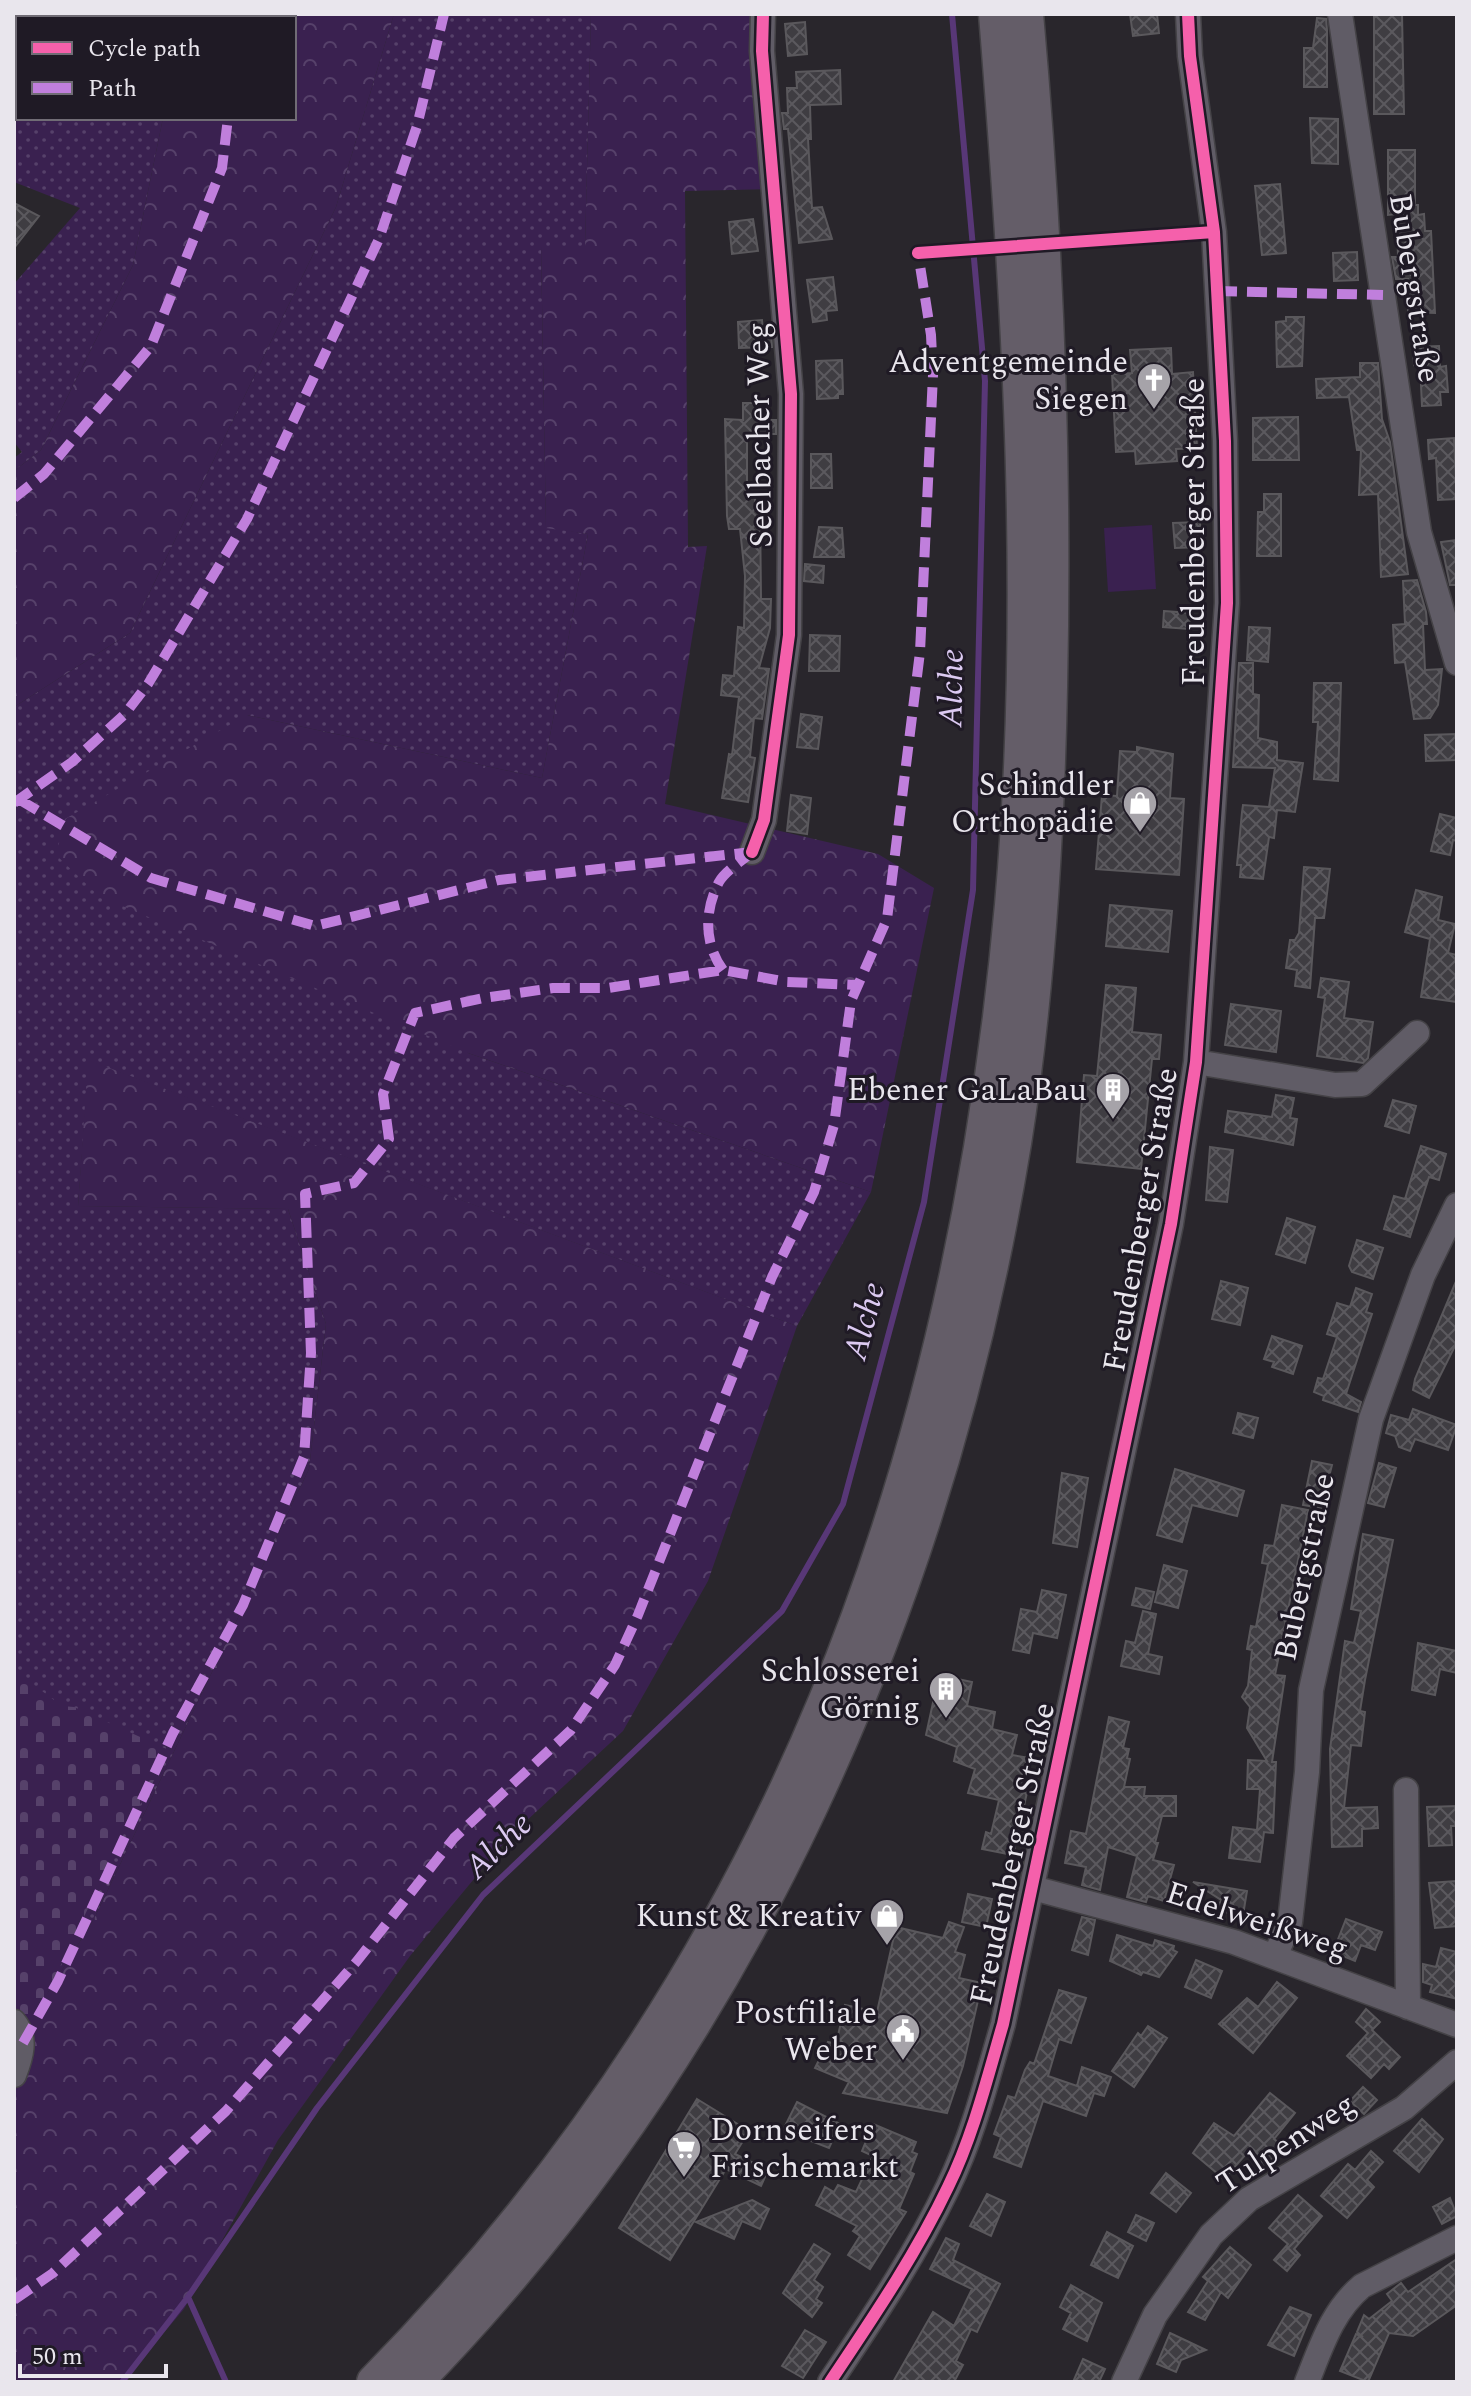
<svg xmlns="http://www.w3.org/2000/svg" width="1471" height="2396" font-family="Spectral,serif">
<defs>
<pattern id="grass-dots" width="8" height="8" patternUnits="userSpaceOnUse" patternTransform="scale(2)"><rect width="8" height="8" fill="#3a2150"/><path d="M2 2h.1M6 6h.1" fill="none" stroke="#56416a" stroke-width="1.8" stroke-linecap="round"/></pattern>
<pattern id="forest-crowns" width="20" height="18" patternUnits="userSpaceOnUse" patternTransform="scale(2)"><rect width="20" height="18" fill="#3a2150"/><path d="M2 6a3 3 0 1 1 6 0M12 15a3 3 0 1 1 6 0" fill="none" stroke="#56416a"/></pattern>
<pattern id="cemetery-stones" width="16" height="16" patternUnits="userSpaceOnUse" patternTransform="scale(2)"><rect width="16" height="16" fill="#3a2150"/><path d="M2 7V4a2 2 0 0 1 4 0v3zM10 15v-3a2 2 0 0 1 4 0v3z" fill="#56416a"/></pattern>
<pattern id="building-cross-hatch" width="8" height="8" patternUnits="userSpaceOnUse" patternTransform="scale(2)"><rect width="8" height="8" fill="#3f3d42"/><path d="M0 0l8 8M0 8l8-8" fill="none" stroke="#5b595e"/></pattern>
</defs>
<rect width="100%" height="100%" fill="#29262c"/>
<path fill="url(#grass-dots)" d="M58,14h125l-1,4h-126z
M394,14h197l-6,233h-44l5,280 42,7 -46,244 -295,-63 221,338 403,139 -74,134 -708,-265 -11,145 210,3 38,115 -17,145 -215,450 -64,102 -16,53v-1367l116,-74 206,-426z
M18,117l145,1 -30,147 -92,185 -27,21v-13l8,-6 -8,-10v-158l66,-76 -66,-26v-55z"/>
<path fill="url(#forest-crowns)" d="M183,14h211l-58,193 -206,426 -116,74v-236l27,-21 92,-185 30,-147h131v-100h-111z
M591,14h172l11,175 -89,2 3,356 19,-1 -42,258 213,50 56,34 -63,304 -403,-139 -369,-157 -43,-41 9,-36 182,-104 295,63 46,-244 -42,-6 -5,-282h44z
M88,1060l709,266 -89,255 -85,150 -115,107 -98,118 -132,184 -94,169 -62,73h-108v-308l16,-53 64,-102 215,-450 17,-145 -38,-115 -210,-3z"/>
<path fill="url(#cemetery-stones)" d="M14,1670l48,36 12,1 97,44 -45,78 -112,234z"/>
<path fill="#3a2150" d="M1152,525l4,64 -48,3 -4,-64z"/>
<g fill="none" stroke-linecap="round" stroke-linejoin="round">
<path stroke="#583777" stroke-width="6" d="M32,18v-4
M14,99l4,-5
M188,2297l38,85
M122,2382l66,-85 129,-189 166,-213 299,-284 61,-107 81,-302 49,-312 12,-509 -33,-367"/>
</g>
<path fill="url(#building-cross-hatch)" stroke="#5a585c" stroke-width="2" d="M1130,14h27l2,19 -26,3z
M1374,14h28l2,100h-30z
M1317,18l9,1 1,11v57h-23v-39h9z
M805,22l2,32 -19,2 -3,-32z
M840,70l1,34 -31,1 1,34h-3l4,69 10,-1 10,32 -33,4 -11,-114h-4l-2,-16h6l-1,-25h10l-1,-16z
M1310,118l28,1v45l-26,-1z
M1388,150h27v55h3v10l6,-1 1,17h6l4,82 -27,-1v-33h-12l-4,-22h6l-1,-43 -9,1z
M1280,184l6,69 -24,2 -7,-69z
M14,203l25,13 -25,32z
M753,219l5,32 -26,3 -3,-32z
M1357,252l1,28 -24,1 -1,-28z
M833,277l4,33 -11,1 1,9 -14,2 -6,-42z
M1286,317h18l-2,49 -25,1 -1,-45 10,-1z
M762,320l1,12h8l1,15 -33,1 -1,-26z
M1439,346l1,21 6,-1 2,26h-8l1,13 -19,1 -2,-42 -6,1 -1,-18z
M1171,348l1,26 21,-2 4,76 -21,1 1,12 -41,3 -1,-13 -19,1 -4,-78 20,-1 -2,-23z
M842,360l1,34h-5v4l-21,1 -1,-38z
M1360,363h18l4,56 8,23 18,132 -27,3 -3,-83 -19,1 2,-45h-4l-8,-53 -32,1 -1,-19 44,-2z
M743,403h26v17h7v14h-29v61h8v12h5l1,92h10l-1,29 -11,40 10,1 -7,50 -8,-1 -4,39 5,1 -7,44 -26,-4 7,-44 3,1 7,-58 -18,-2 2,-20 11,1 4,-49 6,1 1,-52 -5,-47h-11l-2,-13 -2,-97 18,1z
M1298,417l1,43h-46v-42z
M1454,438l3,61 -19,1 -2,-42 -7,1 -1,-19z
M811,454h20l1,34h-21z
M1264,494h17v62h-24l1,-44h6z
M1200,522l1,25 -26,1 -2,-25z
M819,527l23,1 2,29h-30z
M1457,540v45h-7l-9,-43z
M805,564l19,2 -1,17 -19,-2z
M1417,580l9,32 1,12h-4l2,46 17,-1 -4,36 -8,13 -16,1 -9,-57 -10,1 -2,-38 12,-1 -2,-43z
M1164,611l26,2 -1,16 -26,-2z
M1249,627l21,1 -2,34 -21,-2z
M810,635l30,1 -1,35h-30z
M1239,663h14v31l6,1 -1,43 19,4v18l26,3 -8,49 -18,-2 -3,28 -5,-1 -6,42 -23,-2 1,-12h-4l5,-53 1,-7 26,2 6,-39 -42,-1z
M1314,683h27l-3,98 -24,-2 4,-57h-5z
M801,714l21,3 -4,32 -21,-2z
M1457,734v26l-31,1 -1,-26z
M1137,747l36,7 -3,44 14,1 -5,76 -83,-6 6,-74 15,1 3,-45 17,1z
M791,795l20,3 -4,36 -20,-3z
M1440,814l17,4v23l-4,-1 -3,15 -19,-4z
M1304,867l26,2 -6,49h-9l-5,70 -15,-2 2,-16 -11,-2 4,-28h5l4,-7z
M1416,890l26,7 -4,23 17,4 -7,29 9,2v47l-36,-5 9,-58 -25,-7z
M1110,905l62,6 -4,41 -62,-6z
M1321,978l28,4 -5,36 29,4 -5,36 -5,5 -46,-7 8,-58 -7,-1z
M1106,985l30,3 -4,44 29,3 -2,24h-7l-11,110 -64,-7 7,-87 13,1z
M1231,1004l50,7 -5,41 -51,-7z
M1276,1095l18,3 -4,20 7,1 -4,26 -68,-13 3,-21 44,6z
M1393,1100l23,6 -7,27 -24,-7z
M1421,1146l25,8 -7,26 -10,-3 -19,60 -26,-8 10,-33 11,3z
M1210,1147l23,3 -6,52 -21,-2z
M1287,1218l28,9 -10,36 -29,-9z
M1357,1240l26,8 -10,31 -21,-7 -3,-6z
M1457,1279v63l-28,56 -16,-8 2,-11z
M1221,1281l27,7 -8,37 -28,-6z
M1356,1288l16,6 -6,18 6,2 -26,80 15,8 -3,10 -35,-12 1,-4 -10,-4 4,-14 5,1 14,-42 -10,-3 10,-31 13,4z
M1272,1336l30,10 -9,28 -21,-7 2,-5 -10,-3z
M1413,1409l44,16 -9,25 -33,-11 -5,12 -11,-4 -4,-11 -9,-3 5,-18 18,5z
M1238,1413l20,5 -5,20 -20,-5z
M1312,1461l20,4 -11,43 -18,-3z
M1379,1463l17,5 -12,39 -16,-4z
M1175,1469l69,22 -7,25 -45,-11 -10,37 -25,-7z
M1062,1473l26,5 -11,69 -24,-4z
M1282,1505l26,5 -33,165 10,1 -13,86h4l-3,71 -9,-1 -4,30 -31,-4 4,-31 24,3 3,-41h-13l1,-29 19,1 -20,-33 3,-21 -8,-10 6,-11 4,-36 -5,-1 4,-23 5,1 12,-63 -6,-1 3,-18 9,1z
M1363,1534l30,6 -28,140 -5,31 5,1 -4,34 -10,-1 -7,63 33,-1 1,21 -16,1v17l-30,1 -2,-98 15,-108 9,2 7,-32 -10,-2z
M1164,1565l23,6 -9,37 -23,-6z
M1136,1588l18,4 -4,17 -18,-4z
M1042,1590l24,5 -9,43 -24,-5 -4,20 -16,-3 8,-41 16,3z
M1143,1611l13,3 -8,40 14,3 -3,17 -38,-8 5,-25 9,2z
M1418,1643l39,8v22l-17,-4 -5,26 -23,-5z
M939,1675l33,7 -5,24 28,6 -3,17 25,6 -5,20 18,3 -6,29 4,1 -15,67 -31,-6 4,-17 5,2 8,-34 -31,-7 7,-24 -21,-8 3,-14 -31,-12z
M1109,1717l20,5 -6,26 6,1 -2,9 3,1 -6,28h21l-1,9h32v20h-14l-7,27h3l-5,17 21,5 -10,36 -16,-5 -2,6 -19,-5 10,-41 -29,-9 -8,43 -18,-5 4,-18 -21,-4 6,-32 15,3z
M1457,1806v20h-6l1,19 -23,1 -2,-39z
M1456,1881l1,45 -22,2 -6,-45z
M1193,1882l54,9 -4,24 -26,-4 4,-11z
M968,1894l24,5 -6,28 -24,-5z
M1082,1917l13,3 -7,35 -16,-5z
M1346,1919l36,13 -7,18 -14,-5 -6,16 -22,-9z
M949,1922l15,5 -9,25 10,3 -6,23 23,5 -19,83 -16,47 -104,-20 6,-11 -34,-14 13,-26 8,2 9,-39 32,7 19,-85 47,11z
M1117,1935l36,11 2,-6 19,6 -1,4 4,2 -18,25 -16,-5 -2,3 -31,-14z
M1441,1948l16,4v47l-27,-7 2,-7 -9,-3v-18l13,3z
M1196,1960l26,11 -11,27 -26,-11z
M1277,1982l20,16 -44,55 -34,-29 28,-26 11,9z
M1059,1990l27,8 -15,45 -12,-4 -11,37 29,10 5,-19 29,10 -7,19 -10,-3 -8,23 -43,-15 -22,66 -27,-10 7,-20 -7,-3 14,-38 7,2 10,-28 5,-8 4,2z
M1366,2009l14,13 -8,8 28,27 -11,12 -5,-5 -13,14 -24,-22 21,-23 -12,-11z
M1148,2026l19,12 -33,49 -22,-16 26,-38 3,3z
M1363,2087l14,13 -13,14 -14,-13z
M1270,2093l25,20 -21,26 9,7 -19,23 -18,-15 -22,25 -31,-26 21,-30 20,13z
M697,2099l52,32 -14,23 33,16 -7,16 -35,-17 -56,91 -51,-32z
M797,2102l43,22 -11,24 -46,-18z
M1422,2119l21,20 -24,33 -25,-21z
M873,2124l43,18 -4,10 5,2 -7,18 4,2 -15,35 7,3 -36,57 -22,-14 12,-19 -7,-5 4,-5 -41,-21 9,-18 9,5 4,-7 18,7 17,-36 -11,-5z
M1371,2151l12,11 -16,18 7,7 -27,31 -26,-22 27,-32 7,6z
M1166,2173l25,20 -15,19 -25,-19z
M987,2194l18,8 -14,34 -21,-10z
M1298,2195l24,21 -28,33 6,6 -13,16 -13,-11 14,-16 -19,-16z
M1450,2198l7,18 -15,8 -9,-17z
M752,2200l17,9 -9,20 -18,-8 -8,18 -38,-17z
M1136,2215l18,8 -8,18 -18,-9z
M1107,2232l26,14 -15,32 -27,-13z
M946,2238l13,6 -6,16 47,24 -23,48 -6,-3 -15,32 7,4 -9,17h-61l40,-70 21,14 18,-37 -42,-20z
M814,2244l16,10 -16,26 9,7 -7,12 6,4 -10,14 -29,-24z
M1230,2247l21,18 -23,33 -7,-6 -16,28 -17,-8 20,-31 -5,-4z
M1457,2259v46l-44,31 -24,-3 -21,49 -28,-11 16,-37 7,3 -6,-5 7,-17 5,4 23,-18 -5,-7 14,-11 7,9z
M1071,2285l31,18 -15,38 -24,-12 8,-16 -11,-6z
M1290,2307l21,8 -17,41 -26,-11z
M805,2330l21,12 -23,36 -21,-12z
M1170,2333l36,17 -25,10 -5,12 -19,-8z
M1083,2359l22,10 -6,13h-26z"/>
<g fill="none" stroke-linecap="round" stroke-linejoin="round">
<g stroke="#444246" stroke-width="27">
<path id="street" d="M1340,14l79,518 38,131
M752,852l12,-32 25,-185 2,-241 -29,-343 1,-37
M1196,1062l139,23 27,-1 55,-51
M1406,1790l2,217
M1033,1888l201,54 223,83
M1275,1956l15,-34 17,-150 4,-82 60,-271 52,-144 34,-70
M14,2022c13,16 7,35 0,53
M830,2382c42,-63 85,-126 118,-195 25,-51 39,-108 55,-163l168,-800 25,-162 31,-459 -2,-162 -11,-209 -24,-176 -2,-42
M1124,2382l31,-67 56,-80 38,-36 155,-91 53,-46
M1307,2382c14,-35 25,-71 55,-96l95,-48"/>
</g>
<g stroke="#444246" stroke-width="37">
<path id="secondary" d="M374,2382c404,-411 587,-911 638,-1477 26,-295 8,-596 -16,-891
M415,2382c329,-338 523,-778 599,-1239 24,-151 33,-304 36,-456 5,-225 -4,-449 -24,-673"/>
</g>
<use href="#street" stroke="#605c66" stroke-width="24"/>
<use href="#secondary" stroke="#645d68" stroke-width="34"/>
<path stroke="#c07fdc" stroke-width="10" stroke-dasharray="20 10" stroke-linecap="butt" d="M240,18v-4
M1217,291l166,4
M14,498l30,-24 107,-128 71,-178 6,-50
M20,800l131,78 164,48 184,-46 253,-28
M14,803l58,-41 53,-48 23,-30 99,-165 132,-280 38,-113 27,-112
M723,970c-19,-26 -19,-59 -4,-88 6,-11 23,-21 33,-30
M23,2043l35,-62 115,-248 70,-128 61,-148 7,-104 -6,-159 49,-11 35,-44 -6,-45 32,-81 68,-15 70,-10h55l115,-18 64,12 70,3
M14,2300l39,-27 173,-162 131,-150 97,-123 117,-108 44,-65 23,-50 134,-338 42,-85 20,-67 17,-124 36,-82 33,-267 13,-277 -2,-40 -13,-82"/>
<g stroke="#1f1a25" stroke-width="17">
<path id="cycleway" d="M918,253l296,-21
M752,852l12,-32 25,-185 2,-241 -29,-343 1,-37
M830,2382c42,-63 85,-126 118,-195 25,-51 39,-108 55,-163l168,-800 25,-162 31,-459 -2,-162 -11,-209 -24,-176 -2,-42"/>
</g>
<use href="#cycleway" stroke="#f560ab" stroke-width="12"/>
</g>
<defs>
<g id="church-pin" transform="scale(1.8)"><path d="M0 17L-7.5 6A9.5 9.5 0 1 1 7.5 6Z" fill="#a6a3a9" stroke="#1f1a25"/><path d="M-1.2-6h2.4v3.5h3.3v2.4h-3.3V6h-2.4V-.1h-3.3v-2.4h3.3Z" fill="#fff"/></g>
<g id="shop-pin" transform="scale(1.8)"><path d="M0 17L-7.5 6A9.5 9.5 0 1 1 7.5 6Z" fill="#a6a3a9" stroke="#1f1a25"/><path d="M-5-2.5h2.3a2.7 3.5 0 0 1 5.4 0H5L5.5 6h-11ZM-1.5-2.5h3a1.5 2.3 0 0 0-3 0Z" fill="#fff"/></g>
<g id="building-pin" transform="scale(1.8)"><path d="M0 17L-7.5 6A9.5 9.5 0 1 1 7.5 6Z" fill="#a6a3a9" stroke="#1f1a25"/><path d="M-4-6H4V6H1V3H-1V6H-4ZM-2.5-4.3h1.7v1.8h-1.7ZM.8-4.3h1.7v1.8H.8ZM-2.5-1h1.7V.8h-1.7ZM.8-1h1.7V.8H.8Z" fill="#fff"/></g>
<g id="civic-pin" transform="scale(1.8)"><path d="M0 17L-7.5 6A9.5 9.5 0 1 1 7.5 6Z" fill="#a6a3a9" stroke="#1f1a25"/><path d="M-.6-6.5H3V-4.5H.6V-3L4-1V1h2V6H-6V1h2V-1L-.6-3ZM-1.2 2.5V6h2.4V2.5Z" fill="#fff"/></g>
<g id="supermarket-pin" transform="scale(1.8)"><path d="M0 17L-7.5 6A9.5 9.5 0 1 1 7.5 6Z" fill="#a6a3a9" stroke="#1f1a25"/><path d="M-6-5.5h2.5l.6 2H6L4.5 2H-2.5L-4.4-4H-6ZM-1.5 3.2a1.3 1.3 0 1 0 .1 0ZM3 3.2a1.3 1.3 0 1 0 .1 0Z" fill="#fff"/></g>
</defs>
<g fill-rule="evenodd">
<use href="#church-pin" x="1154" y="380"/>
<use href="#shop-pin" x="1140" y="803"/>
<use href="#building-pin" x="1113" y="1090"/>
<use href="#building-pin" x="946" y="1689"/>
<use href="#shop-pin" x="887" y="1916"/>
<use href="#civic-pin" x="903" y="2031"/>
<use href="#supermarket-pin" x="684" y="2148"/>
</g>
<g text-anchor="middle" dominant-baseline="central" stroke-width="6" stroke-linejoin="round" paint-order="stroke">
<g font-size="32" fill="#e9e6ed" stroke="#1f1a25">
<text transform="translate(1414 288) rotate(81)">Bubergstraße</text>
<text transform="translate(760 435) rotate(-91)">Seelbacher Weg</text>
<text transform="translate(1194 532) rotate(-90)">Freudenberger Straße</text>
<text transform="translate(1141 1220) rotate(-80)">Freudenberger Straße</text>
<text transform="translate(1305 1567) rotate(-78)">Bubergstraße</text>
<text transform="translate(1013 1854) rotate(-78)">Freudenberger Straße</text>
<text transform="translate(1257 1921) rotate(18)">Edelweißweg</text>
<text transform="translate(1286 2144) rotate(-33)">Tulpenweg</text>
</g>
<g font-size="32" fill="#e9e6ed" stroke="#1f1a25" text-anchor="end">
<text x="1128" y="362">Adventgemeinde<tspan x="1128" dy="37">Siegen</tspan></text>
<text x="1114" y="785">Schindler<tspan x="1114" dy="37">Orthopädie</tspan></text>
<text x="1087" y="1090">Ebener GaLaBau</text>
<text x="920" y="1671">Schlosserei<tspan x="920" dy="37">Görnig</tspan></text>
<text x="861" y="1916">Kunst &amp; Kreativ</text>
<text x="877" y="2013">Postfiliale<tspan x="877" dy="37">Weber</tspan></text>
<text x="710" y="2130" text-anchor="start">Dornseifers<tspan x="710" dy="37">Frischemarkt</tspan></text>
</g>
<g font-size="34" font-style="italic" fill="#dccaf2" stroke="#1f1a25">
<text transform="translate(952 688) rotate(-89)">Alche</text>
<text transform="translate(865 1321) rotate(-75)">Alche</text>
<text transform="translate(499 1846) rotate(-44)">Alche</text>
</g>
</g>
<rect width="1471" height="2396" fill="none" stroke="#e9e6ed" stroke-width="32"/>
<rect x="16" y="16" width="280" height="104" fill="#1f1a25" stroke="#706c75" stroke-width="2"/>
<rect x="32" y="42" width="40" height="12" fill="#f560ab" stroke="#706c75" stroke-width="2"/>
<text x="88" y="56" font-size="24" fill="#e9e6ed">Cycle path</text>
<rect x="32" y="82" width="40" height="12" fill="#c07fdc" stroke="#706c75" stroke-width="2"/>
<text x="88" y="96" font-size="24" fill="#e9e6ed">Path</text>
<path d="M20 2364v12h146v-12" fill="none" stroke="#e9e6ed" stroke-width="4"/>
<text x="32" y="2364" font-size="24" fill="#e9e6ed" stroke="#1f1a25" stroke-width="6" paint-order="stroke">50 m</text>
</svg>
